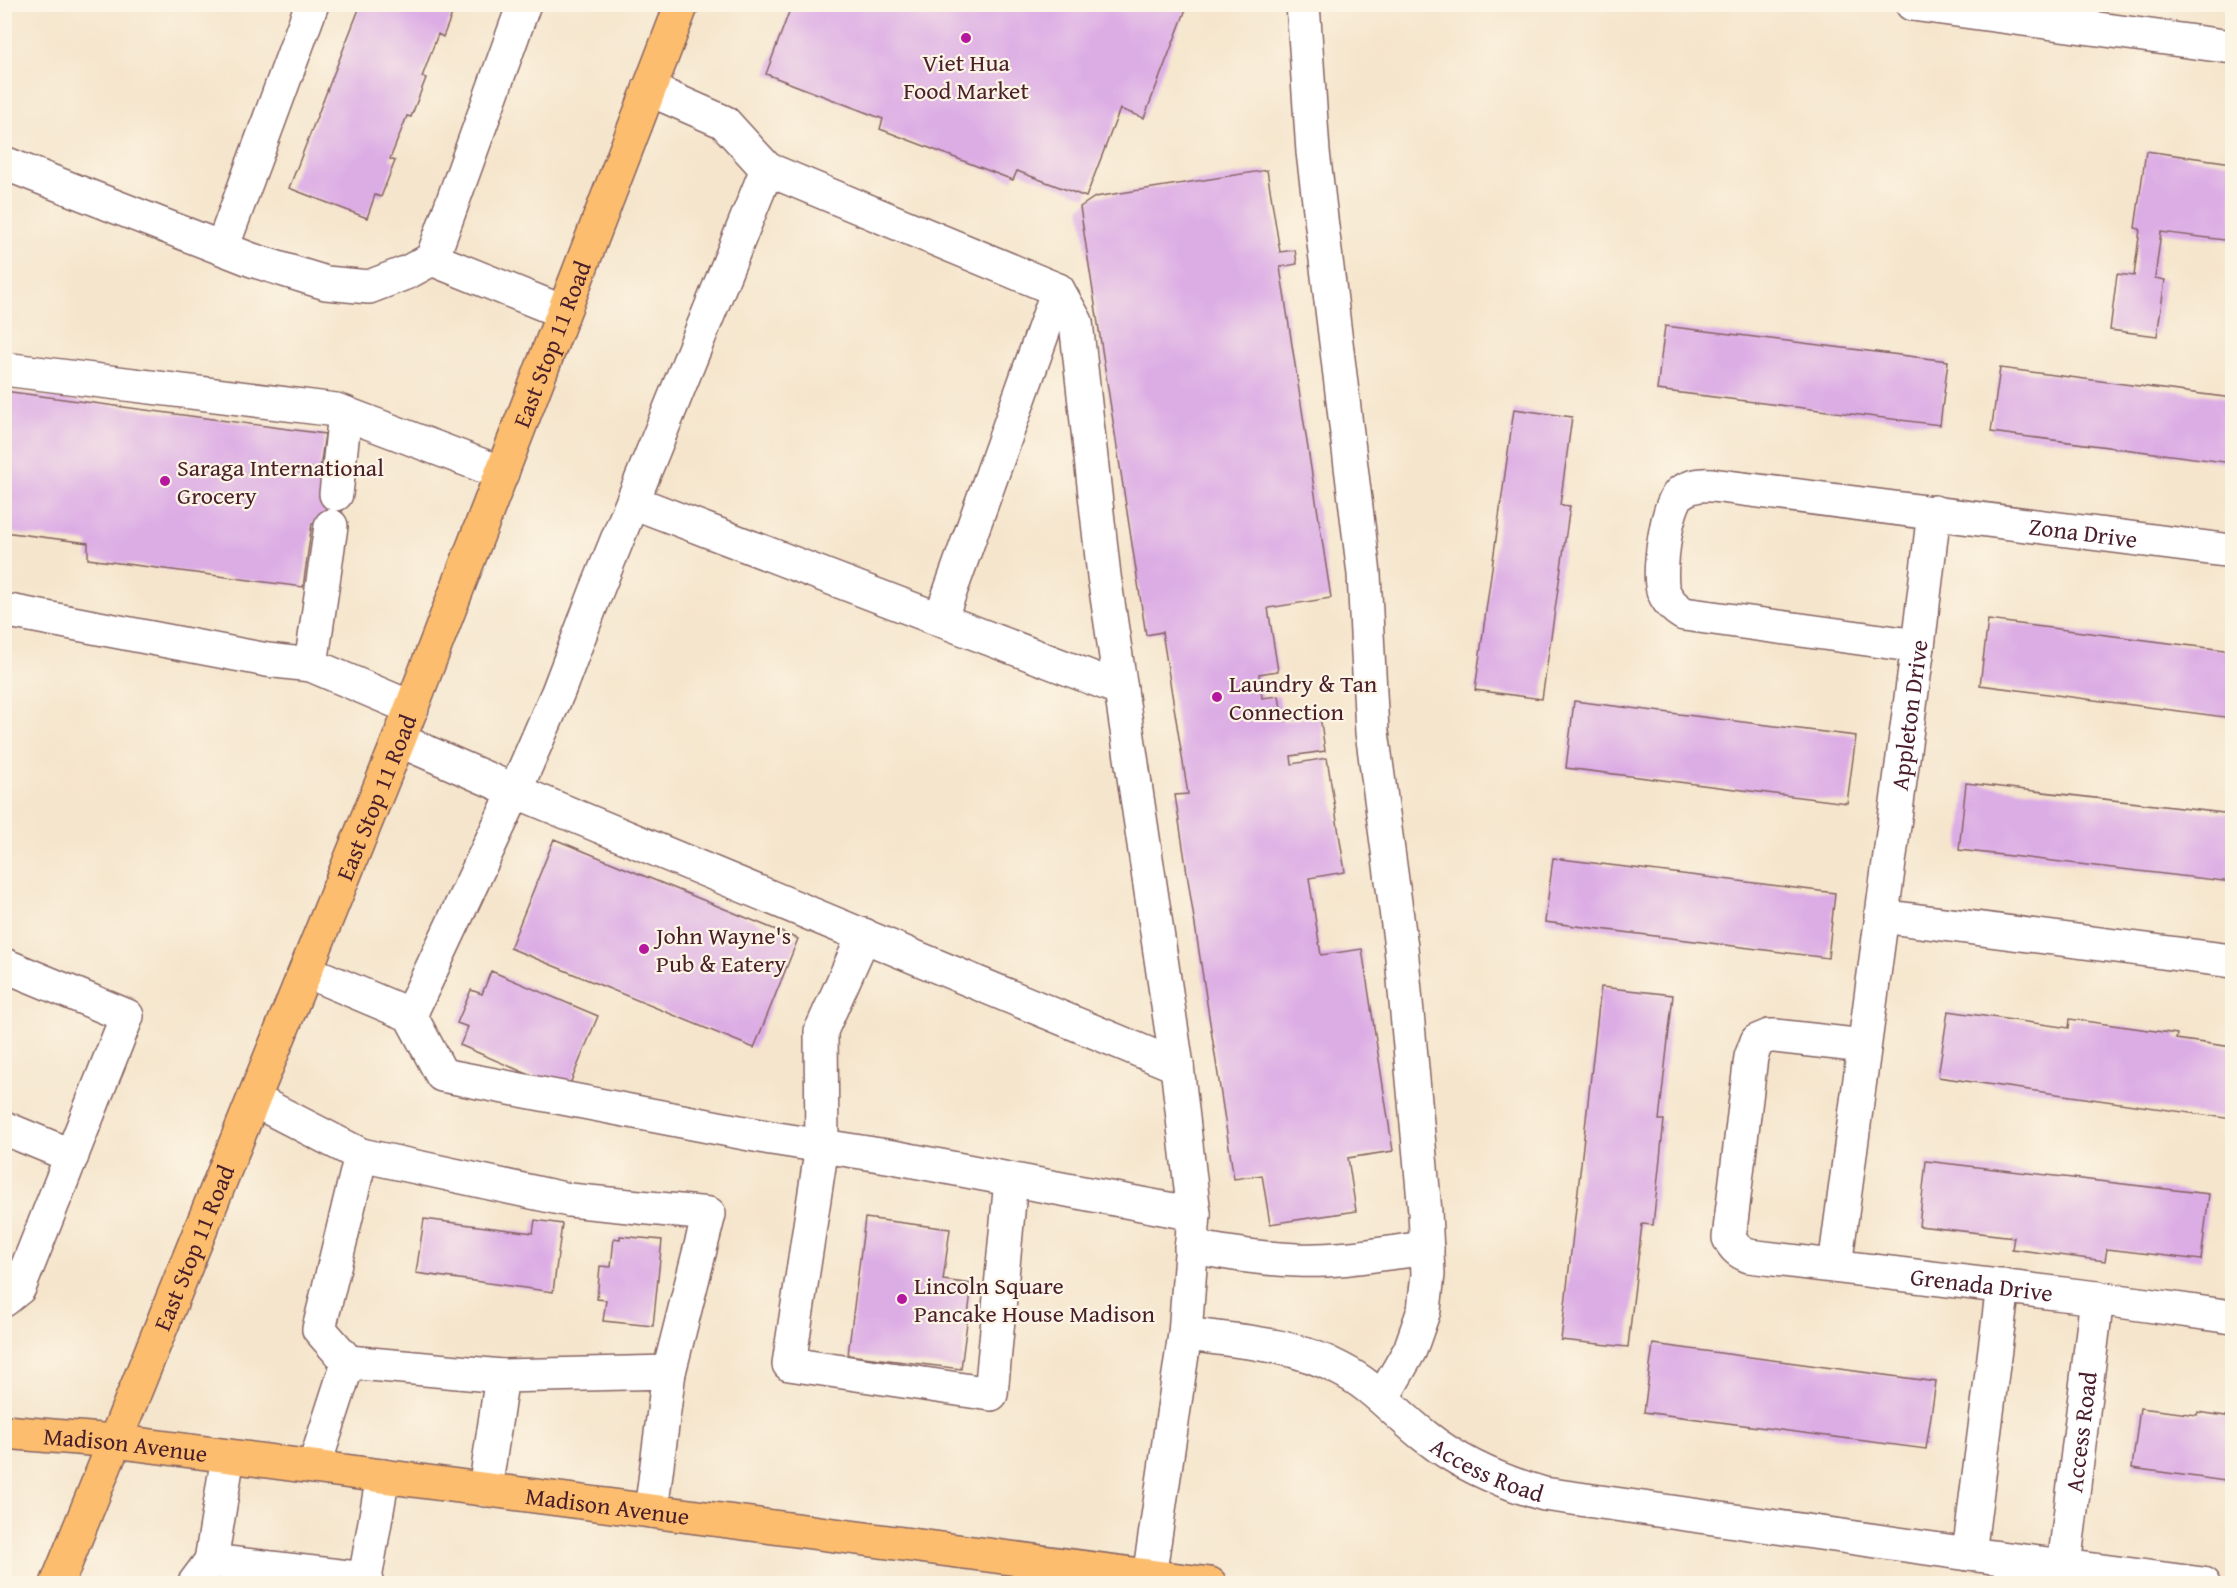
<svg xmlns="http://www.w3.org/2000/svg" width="2237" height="1588" font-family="'Gentium Book Plus',serif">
<rect width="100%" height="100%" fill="#fcf5e5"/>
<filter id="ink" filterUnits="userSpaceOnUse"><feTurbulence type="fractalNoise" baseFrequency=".0167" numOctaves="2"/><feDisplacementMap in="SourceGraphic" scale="12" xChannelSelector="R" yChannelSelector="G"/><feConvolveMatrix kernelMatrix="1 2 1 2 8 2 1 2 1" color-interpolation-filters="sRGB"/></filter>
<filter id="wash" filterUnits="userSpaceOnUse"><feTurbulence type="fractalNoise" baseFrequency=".008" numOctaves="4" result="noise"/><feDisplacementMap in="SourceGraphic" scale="24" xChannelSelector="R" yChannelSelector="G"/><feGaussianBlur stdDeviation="1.35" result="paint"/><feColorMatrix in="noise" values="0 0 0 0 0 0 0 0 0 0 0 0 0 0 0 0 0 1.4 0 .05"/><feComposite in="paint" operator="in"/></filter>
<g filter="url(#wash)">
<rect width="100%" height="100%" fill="#f5e5cc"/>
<g id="blocks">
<path fill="#dcace5" d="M361,4h95l-13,33 -5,-3 -16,43 4,1 -15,39 -4,-1 -17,43 5,2 -14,36 -6,-2 -8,23 -78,-30z
M792,4h396l-44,114 -24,-9 -34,88 -69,-26 -4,9 -133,-51 3,-10 -117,-45z
M2146,151l86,12v78l-71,-9 -6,46 10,2 -8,56 -47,-6 7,-56 17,2 6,-47 -5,-1z
M1267,170l13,82 15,-2 2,14 -17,3 51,331 -63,10 10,63 -19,3 3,24 17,-2 4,25 37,-6 5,36 -34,5 1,8 35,-6 18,114 -36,6 12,77 41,-6 31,202 -45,7 8,53 -86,13 -8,-49 -28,4 -59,-384 13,-1 -26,-162 -16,3 -66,-428 15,-10z
M1665,326l283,35 -8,64 -283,-35z
M2000,368l232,30v65l-241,-31z
M4,391l321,43 -5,34 8,1 16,27 -4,31 -28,-4 -9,64 -215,-28v-16l-84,-11z
M1514,409l58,8 -12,88 10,1 -28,193 -67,-9z
M1988,620l244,31v67l-252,-33z
M1574,701l282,35 -9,67 -281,-35z
M1966,783l266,31v68l-273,-32z
M554,839l244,100 -44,109 -244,-100z
M1553,858l282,35 -7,65 -283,-36z
M491,971l107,45 -28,68 -31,-5 -79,-34 8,-18 -11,-4 14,-33 11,4z
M1601,987l72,8 -14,125h5l-11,105 -11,-1 -14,123 -67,-7z
M1948,1011l121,17 1,-9 107,15 -1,5 56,8v72l-294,-42z
M1926,1161l283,33 -8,66 -94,-11 -2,12 -93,-12 2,-12 -95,-11z
M865,1218l85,11 -7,51 29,4 -11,85 -113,-14z
M424,1219l109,14 2,-13 27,4 -9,68 -137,-19z
M620,1236l42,4 -9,86 -50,-5 3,-21 -9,-1 3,-33 11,1 3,-29 6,1z
M1653,1344l283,38 -10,67 -282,-37z
M2140,1408l57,7 1,-3 34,5v65l-100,-14z"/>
</g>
</g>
<g filter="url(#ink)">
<use href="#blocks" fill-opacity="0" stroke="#866463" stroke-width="1.5"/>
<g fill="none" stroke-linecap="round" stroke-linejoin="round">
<g stroke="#866463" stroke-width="36">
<g id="minor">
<path d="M1303,4l10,148 51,422 8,158 29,215 24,265 3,62 -4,36 -14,40 -27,47"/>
<path d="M1912,4l320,43"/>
<path d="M649,89l75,33 43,47 291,121 18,32 28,254 73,490"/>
<path d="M4,163l248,97 74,23 43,4 39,-15 24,-13 92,-255"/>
<path d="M767,169l-171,423 -38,100 -43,99 662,275 17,148"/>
<path d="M222,248l90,-244"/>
<path d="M432,259l131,53"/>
<path d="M4,369l332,41 166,63"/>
<path d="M336,494l9,-81"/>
<path d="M633,502l488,187"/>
<path d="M4,610l263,50 44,5 101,43"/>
<path d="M940,620l118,-330"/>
<path id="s1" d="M1918,646l-234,-32c-10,-6 -17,-13 -21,-24 -5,-18 3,-86 18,-98 9,-6 21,-8 31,-7l520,66"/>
<path d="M311,665l20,-139"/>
<path d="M399,740l116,51 -105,224"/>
<path d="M1881,916l351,45"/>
<path d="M864,935l-43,96 1,115 -33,218 202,30 20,-214"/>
<path d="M4,965l123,51 -108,272 -15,12"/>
<path d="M306,971l104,44 32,60 329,63 122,19 301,57 -9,120 -37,250"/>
<path id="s2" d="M1864,1046l-89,-10h-6l-12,5 -6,16 -22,181c5,9 9,14 20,18l348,42 135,19"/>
<path d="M254,1100l107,55 -42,174 29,33"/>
<path d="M4,1128l68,28"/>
<path d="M361,1155l208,45 140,14 -40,158"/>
<path d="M1191,1247c36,6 70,12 106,13 43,2 87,-7 130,-12"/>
<path id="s3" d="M1835,1266l83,-620 16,-134"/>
<path id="s4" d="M1185,1334c53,7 107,9 155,35 34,17 56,45 86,68 34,27 76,45 118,57l425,60 234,30"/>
<path d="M228,1456l-17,105 154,18 18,-103"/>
<path d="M314,1467l34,-105 154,14"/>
<path d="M485,1490l17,-114 167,-4 -18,139"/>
<path d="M1969,1554l34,-268"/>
<path id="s5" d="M2064,1566l33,-268"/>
<path d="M194,1584l17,-23"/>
</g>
</g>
<g stroke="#866463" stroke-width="36">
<g id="major">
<path id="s6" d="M4,1432l110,9 1096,143"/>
<path id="s7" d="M57,1584l342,-844 283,-736"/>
</g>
</g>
<use href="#minor" stroke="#fff" stroke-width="33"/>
<use href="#major" stroke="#fcbd6e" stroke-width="33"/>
</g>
</g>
<g fill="#b5179e" stroke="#fcf5e5" stroke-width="2">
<circle cx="966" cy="38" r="6"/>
<circle cx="165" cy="481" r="6"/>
<circle cx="1217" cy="697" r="6"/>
<circle cx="644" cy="949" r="6"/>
<circle cx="902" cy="1299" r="6"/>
</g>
<g text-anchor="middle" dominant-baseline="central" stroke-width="4.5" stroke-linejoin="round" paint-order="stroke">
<g font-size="24" fill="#4a1f2b" stroke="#fcf5e5" text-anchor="start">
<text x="966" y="62" text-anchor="middle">Viet Hua<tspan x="966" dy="28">Food Market</tspan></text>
<text x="177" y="467">Saraga International<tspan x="177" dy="28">Grocery</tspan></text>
<text x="1229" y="683">Laundry &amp; Tan<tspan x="1229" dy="28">Connection</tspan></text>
<text x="656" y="935">John Wayne's<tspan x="656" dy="28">Pub &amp; Eatery</tspan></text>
<text x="914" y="1285">Lincoln Square<tspan x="914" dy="28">Pancake House Madison</tspan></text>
</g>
<g font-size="24" fill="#4a1f2b" stroke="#fcf5e5">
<text stroke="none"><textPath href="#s7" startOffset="1335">East Stop 11 Road</textPath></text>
<text stroke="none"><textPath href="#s1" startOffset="777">Zona Drive</textPath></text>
<text stroke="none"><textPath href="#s3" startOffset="556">Appleton Drive</textPath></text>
<text stroke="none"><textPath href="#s7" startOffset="849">East Stop 11 Road</textPath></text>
<text stroke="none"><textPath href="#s7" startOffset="363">East Stop 11 Road</textPath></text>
<text stroke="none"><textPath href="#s2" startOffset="570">Grenada Drive</textPath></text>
<text stroke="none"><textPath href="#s5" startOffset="135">Access Road</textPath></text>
<text stroke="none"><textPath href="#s6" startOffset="122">Madison Avenue</textPath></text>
<text stroke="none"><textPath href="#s4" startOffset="340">Access Road</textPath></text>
<text stroke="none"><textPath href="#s6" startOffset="608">Madison Avenue</textPath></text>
</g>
</g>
<rect width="2237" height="1588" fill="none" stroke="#fcf5e5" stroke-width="24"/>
</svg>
